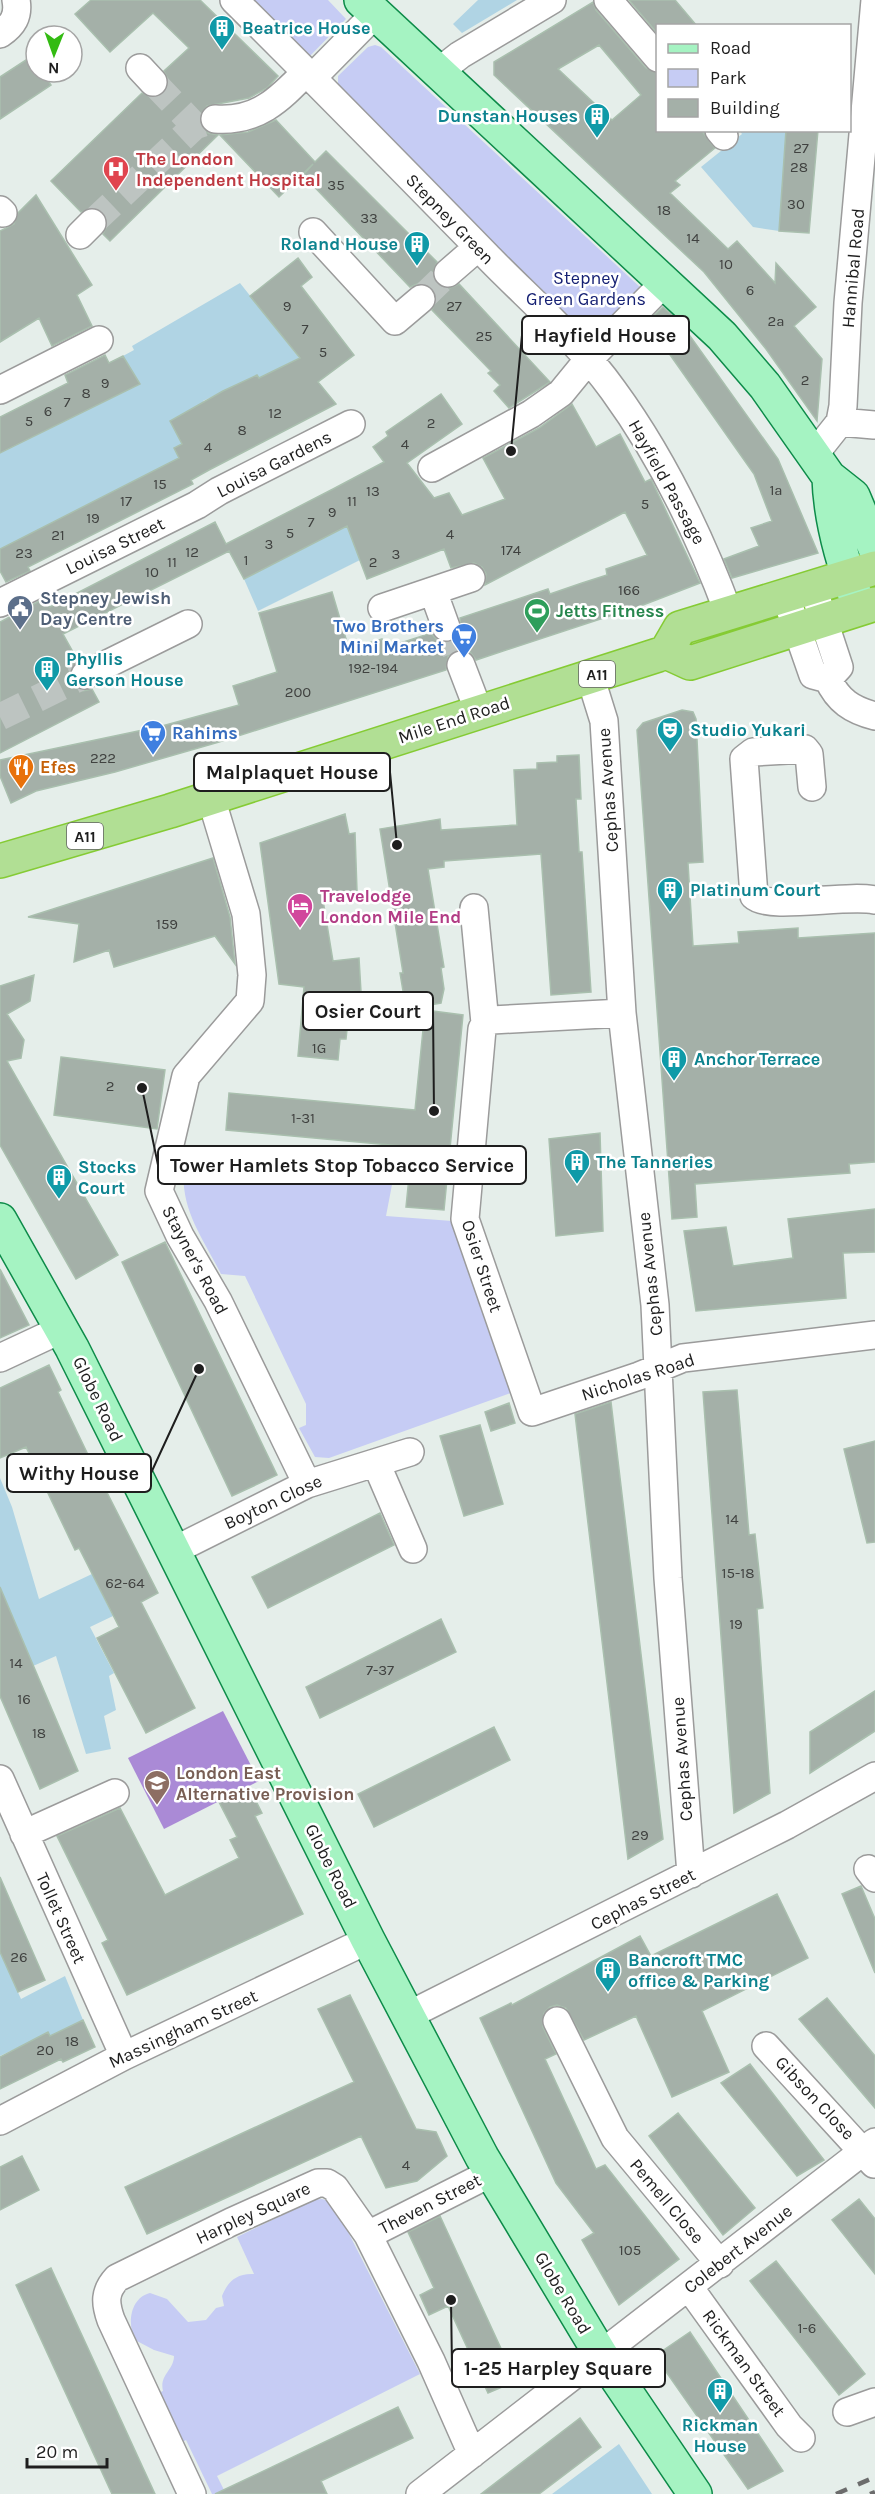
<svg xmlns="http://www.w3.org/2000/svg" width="875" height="2494" font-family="Karla,sans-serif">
<rect width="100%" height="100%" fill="#e5eeea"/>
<path fill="#b0d4e4" d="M478,0h39l-55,33 -9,-9z
M740,131h46l-7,100 -26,-4 -52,-60 41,-33z
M240,283l75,95 -22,-17 -23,12 1,28 -14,-26 -54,26 14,26 -27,-17 -20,11 12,23 -2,14 -180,91v-96l140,-69 -17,-28 11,-6 -2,-4z
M403,497l-41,62 -104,52 -14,-32z
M0,1478l12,29 27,92 53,-25 21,42 -23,11 24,46 -5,3 7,34 -12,6 7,33 -25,5 -30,-98 -23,10 -33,-79z
M0,1952l21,47 44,-23 18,44 -33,16 -2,-3 -48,23z
M619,2444l33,50h-100z"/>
<path fill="#c6ccf4" d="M250,0h78l18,19 -37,38z
M375,45l6,2 260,241 -48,48 -6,2 -249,-250v-12l30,-29z
M185,1154l210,15 -9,47 66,5 59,172 -182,65 -14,-1 -16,-29 7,-3v-21l-61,-128 -24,-2c-22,-43 -44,-68 -36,-120z
M322,2199l6,2 10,11 82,162 -203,102 9,18h-14l-26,-54 -6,3 -22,-50 5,-2c-4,-16 11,-21 11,-35l-20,-6 -19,-10c-8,-16 -5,-42 15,-47l17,6 21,23 18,-2 10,-12 8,-2 -2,-10c6,-15 15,-23 32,-22l-17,-37 77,-37z"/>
<path fill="#aa8ad6" d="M223,1711l36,70 -95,48 -36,-71z"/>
<path fill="#a4b0a8" stroke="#a9bfae" stroke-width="1.5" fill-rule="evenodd" d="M91,0h109l78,76 -11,12 -18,10 -42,8 -8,12 2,8 7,7 10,2 -108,106 -7,-7 4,-8 -3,-14 -9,-4 -14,4 -30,-31 91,-88 14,4 8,-4 4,-14 -4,-8 25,-23 -36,-35 -43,39 -35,-38z
M629,0h46l22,26h-40v7z
M593,2l3,8 50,58 11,5v57h44l14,18 -40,33 5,4 -10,8 58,56 9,-8 38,42 1,-20 40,44 -22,19 28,33 -5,62 -51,-72 -62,-77 -210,-197v-13zM599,45l42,50 -29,25 -54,-51z
M32,56l4,6v10h6l9,13 -51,34v-42z
M276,120l39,42 11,-11 111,111 -5,13 5,9 13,4 9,-4 91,98 -41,26 -15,-17 6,-6 -12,-12 3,-2 -59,-61 5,-13 -4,-9 -14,-5 -9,4 -107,-112 10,-11 -34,33 -59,-62 28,-3z
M786,130h32l-9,103 -30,-2z
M36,195l56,90 -15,10 15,31 -40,20 -13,-28 -39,24v-111l14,-7 4,-11z
M298,258l14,19 -11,9 53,69 -36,27 18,22 -127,66 -18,10 2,4 -165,83 2,4 -24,11 -6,-11v-22l179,-91 -5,-10 8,-4 -12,-23 53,-30 34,-16 2,3 41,-20 -50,-62z
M663,307l17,15 98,137 40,94 -86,25 -8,-19 35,-13 -8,-18 21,-7 -18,-47 -107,-152z
M105,355l4,8 14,-7 17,28 -140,69v-36l68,-34 -3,-8z
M441,394l21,30 -55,39 27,35 15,-5 13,22 43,-16 -22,-41 56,-30 33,-24 24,43 24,-13 25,48 6,-3 49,104 -57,22 -167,55 -6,-8 -14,-2 -8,6 -2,14 -227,72 -104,30 -79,19 -25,12 -11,-27v-16l162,-34 77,-21 -6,-19 44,-14 -18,-59 73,-21 17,57 33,-10 3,9 46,-15 5,6 15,3 10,-12 -1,-12 88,-29 2,5 32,-11 25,-8 -1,-6 41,-14 -22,-43 -140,73 1,-11 -4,-7 -8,-4 -23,5 -7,-19 -77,30 -20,-53 -103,53 -15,-28 -166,83 15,27 -9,12 2,9 12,9 9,-2 7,13 -99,51v-131l45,-24 5,9 165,-85 11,22 107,-55 51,-27 -11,-15 15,-11 -2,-4z
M682,710l11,2 3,7 7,143 -15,1 5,83 46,-3 -1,-11 60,-4v10l77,-5v229l-26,2 1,9 -155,11 2,33 -25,2 -35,-489 6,-7z
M579,755l2,44h-5l3,53h3l9,140 -40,3 -10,-141 -97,7v6l-16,2 16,98 -3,1 3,21 -3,14 -35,6 -6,-36h3l-23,-144 60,-10 1,11 76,-5 -3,-55 23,-1v-6l20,-1v-6z
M345,814l4,20 6,-1 2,58 -34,9 10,61 26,-3 2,34 -10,-1 -5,48h-6l-2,21 -40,-4 6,-69 -25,-3 -19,-141z
M213,858l17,59 5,47 -20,-28 -101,31 -5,-17 -35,12 5,-38 -51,-7z
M34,975l-4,26 -23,13 17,26 -3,18 -14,3 111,194 -42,24 -76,-134v-159z
M425,1010l38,5 -19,195 -38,-3 6,-60 -186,-17 3,-37 186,17z
M61,1057l104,13 -8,59 -103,-14z
M600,1133l3,98 -47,5 -7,-97z
M875,1209v43l-32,1 3,45 -150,13 -12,-80 42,-4 7,39 60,-8 -5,-39z
M165,1242l112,233 -45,21 -110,-234z
M0,1269l29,56 -29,13z
M49,1365l12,25 -3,2 33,69 67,132 -17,9 54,106 -49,25 -49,-95 22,-11 -40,-79 -4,2 -49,-103 -26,11v-70z
M737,1390l12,145 6,-1 8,74 -6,1 13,184 -36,20 -31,-421z
M611,1402l52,437 -35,20 -53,-445z
M509,1403l6,20 -24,8 -6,-19z
M480,1425l23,79 -39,12 -24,-80z
M875,1441v101l-8,1 -23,-94z
M380,1513l14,32 -126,63 -16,-31z
M0,1587l78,184 -38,18 -40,-93z
M441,1619l15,33 -136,66 -14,-31z
M875,1691v40l-65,42v-41z
M494,1727l16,33 -136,67 -16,-33z
M249,1787l13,26 -7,3 48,98 -176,81 -25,-52 6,-3 -51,-104 63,-28 45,87 74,-37 -9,-18 7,-3 -18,-35z
M0,1877l45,103 -27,12 -18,-40z
M861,1886l14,33v54l-33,-79z
M777,1894l31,64 -106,53 27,61 -57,25 -36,-81 -52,24 -18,-32 -9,-3 -7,2 -6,6 -1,14 13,27 -11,5 51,110 9,-4 74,94 -60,46 -37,-65 12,-7 -38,-50 -76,-165 31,-15 1,2 128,-69 11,20z
M350,1995l66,134 20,3 11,24 -30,25 -31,7 -25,-52 -214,98 -22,-47 229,-105 -36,-73z
M827,1998l48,58v52l-76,-89z
M83,2020l12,27 -32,15 -2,-3 -61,30v-32l48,-25 2,4z
M750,2064l74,96 -27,16 -76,-93z
M678,2113l77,95 -32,27 -74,-99z
M22,2156l17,34 -39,20v-43z
M859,2199l16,20v55l-43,-54z
M440,2216l76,165 -28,12 -40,-87 -19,9 -9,-20 14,-7 -26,-56z
M776,2261l89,113 -26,21 -89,-114z
M51,2268l104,226h-43l-96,-209z
M690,2332l93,139 -35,18 -93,-133z
M398,2407l15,31 -92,43 6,13h-112z
M580,2418l21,29 -62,47h-58z"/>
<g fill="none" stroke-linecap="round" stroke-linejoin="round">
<path stroke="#bdc4c1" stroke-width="27" stroke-dasharray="27 14" stroke-linecap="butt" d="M153,82l42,44
M92,223l103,-97 20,-7
M421,299l27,-26
M446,627l15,38
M0,717l85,-42"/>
<g stroke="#9b9b9b" stroke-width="30">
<path id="minor" d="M234,0c86,85 170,171 255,258 41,42 89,83 124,132 49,67 87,146 116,224
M608,0l50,58
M0,34c13,-9 19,-18 16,-34
M140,68l13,14
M437,73l23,-18 92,-55
M312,78l63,-64
M215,119c42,3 64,-19 91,-47
M719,130l5,6
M0,210l3,3
M313,232l82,89 26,-22
M80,235l12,-12
M448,273l30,-26
M0,390l99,-50
M840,422l34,3
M813,456l27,-34 3,-16 5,-103 27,-303
M432,468l99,-54 30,-21 27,-33 77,-78
M813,588l26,79 -11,12
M433,591l13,36
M0,603l197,-98 22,-14 132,-67
M382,608l89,-30
M790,609l23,66 15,4
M461,665l18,47
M85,675l103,-51
M590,676l14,45 18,292 33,292 13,273 23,296
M828,679c10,22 24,31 47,37
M812,787l-3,-33 -4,-5 -52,3 -9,7 10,137c14,14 94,-2 121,4
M211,798l35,116 6,61 -2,26 -64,75 -27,115 21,45 38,65 89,183
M474,908l11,115
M622,1013l-130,7 -7,3 -3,6 -17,190 67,193 107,-36 44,-18 192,-23
M0,1358l62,-29
M376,1463l37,86
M173,1551l134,-67 103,-32
M0,1779l124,277
M24,1834l91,-41
M868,1869l7,9
M407,2016l380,-191 88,-49
M557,2021l58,117 105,126
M766,2046l108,118
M0,2121l124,-65 244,-116
M368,2235l123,-62
M689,2287l100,139 12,12
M847,2412l28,-10
M192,2494l-81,-174c-6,-17 -7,-28 6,-42l114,-56 87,-39h9l8,5 33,47 63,126 41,93
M420,2494l455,-352"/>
</g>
<g stroke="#0d8b49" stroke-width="36">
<path id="major" d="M361,0l361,336 43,50 64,91 24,19 22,52
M829,477c1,43 14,87 29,126
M0,1220l72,128 296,592 114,217 119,198 94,139"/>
</g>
<g stroke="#85cb34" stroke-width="36">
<path id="highway" d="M666,652l24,11 185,-59
M0,861l170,-50 488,-156 8,-3 14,-24 195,-60"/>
</g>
<use href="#minor" stroke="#fff" stroke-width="27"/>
<use href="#major" stroke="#a5f3c2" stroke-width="33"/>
<use href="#highway" stroke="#b1df94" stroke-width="33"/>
<path stroke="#6c6c6c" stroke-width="4.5" stroke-dasharray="12 12" stroke-linecap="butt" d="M836,2494l39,-17
M870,2494l5,-2"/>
</g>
<defs>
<g id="building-pin" transform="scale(1.35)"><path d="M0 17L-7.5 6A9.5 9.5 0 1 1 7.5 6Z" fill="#0f9aa8" stroke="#fff"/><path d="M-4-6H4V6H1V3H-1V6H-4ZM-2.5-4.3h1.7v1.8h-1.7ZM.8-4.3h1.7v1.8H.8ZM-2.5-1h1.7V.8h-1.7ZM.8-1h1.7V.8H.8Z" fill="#fff"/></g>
<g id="hospital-pin" transform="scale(1.35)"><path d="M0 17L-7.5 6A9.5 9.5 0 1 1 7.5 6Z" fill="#e0444e" stroke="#fff"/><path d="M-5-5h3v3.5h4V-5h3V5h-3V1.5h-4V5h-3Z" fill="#fff"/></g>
<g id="civic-pin" transform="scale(1.35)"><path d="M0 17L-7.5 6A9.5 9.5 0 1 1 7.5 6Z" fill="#5c6f8a" stroke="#fff"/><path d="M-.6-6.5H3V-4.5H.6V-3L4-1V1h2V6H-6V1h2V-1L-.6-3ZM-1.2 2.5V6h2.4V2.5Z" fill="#fff"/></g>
<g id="stadium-pin" transform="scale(1.35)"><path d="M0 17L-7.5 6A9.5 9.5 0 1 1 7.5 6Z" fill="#2e9e5b" stroke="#fff"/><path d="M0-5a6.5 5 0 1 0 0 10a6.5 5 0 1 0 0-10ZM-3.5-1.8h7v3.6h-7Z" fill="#fff"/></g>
<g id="supermarket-pin" transform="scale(1.35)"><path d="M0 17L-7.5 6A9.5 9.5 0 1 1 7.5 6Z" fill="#3f7fe0" stroke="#fff"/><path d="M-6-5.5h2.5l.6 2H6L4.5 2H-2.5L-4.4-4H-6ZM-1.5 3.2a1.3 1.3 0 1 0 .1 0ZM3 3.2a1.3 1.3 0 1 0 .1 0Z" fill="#fff"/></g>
<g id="theatre-pin" transform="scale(1.35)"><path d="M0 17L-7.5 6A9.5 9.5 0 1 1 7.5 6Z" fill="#0f9aa8" stroke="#fff"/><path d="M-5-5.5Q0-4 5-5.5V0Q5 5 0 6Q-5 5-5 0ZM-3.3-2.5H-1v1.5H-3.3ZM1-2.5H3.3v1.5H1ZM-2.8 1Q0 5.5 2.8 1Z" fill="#fff"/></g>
<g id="restaurant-pin" transform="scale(1.35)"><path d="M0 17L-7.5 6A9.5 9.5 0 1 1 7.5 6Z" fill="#e8710a" stroke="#fff"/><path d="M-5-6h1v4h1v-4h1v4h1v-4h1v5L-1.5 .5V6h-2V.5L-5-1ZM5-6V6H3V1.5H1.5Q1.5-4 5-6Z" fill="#fff"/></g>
<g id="hotel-pin" transform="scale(1.35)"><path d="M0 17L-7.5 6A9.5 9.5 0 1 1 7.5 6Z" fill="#d1479c" stroke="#fff"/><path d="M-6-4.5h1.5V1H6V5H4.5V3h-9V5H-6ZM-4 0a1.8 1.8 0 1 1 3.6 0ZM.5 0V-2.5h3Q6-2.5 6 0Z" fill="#fff"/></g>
<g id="school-pin" transform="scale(1.35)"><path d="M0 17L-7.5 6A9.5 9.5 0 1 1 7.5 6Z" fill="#8d6e63" stroke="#fff"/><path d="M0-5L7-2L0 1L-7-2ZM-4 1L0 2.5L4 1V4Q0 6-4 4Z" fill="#fff"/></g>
</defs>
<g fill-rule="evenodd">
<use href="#building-pin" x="222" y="28"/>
<use href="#building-pin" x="597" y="116"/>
<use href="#hospital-pin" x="116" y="169"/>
<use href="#building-pin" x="417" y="244"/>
<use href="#civic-pin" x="20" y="608"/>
<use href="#stadium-pin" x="537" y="611"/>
<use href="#supermarket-pin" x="464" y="636"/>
<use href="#building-pin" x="47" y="669"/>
<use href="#theatre-pin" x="670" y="730"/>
<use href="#supermarket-pin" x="153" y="733"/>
<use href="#restaurant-pin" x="21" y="767"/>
<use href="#building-pin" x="670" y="890"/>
<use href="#hotel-pin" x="300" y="906"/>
<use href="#building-pin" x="674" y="1059"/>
<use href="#building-pin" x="577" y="1162"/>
<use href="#building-pin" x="59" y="1177"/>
<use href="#school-pin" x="157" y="1783"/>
<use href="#building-pin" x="608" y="1970"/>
<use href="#building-pin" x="720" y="2391"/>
</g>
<g text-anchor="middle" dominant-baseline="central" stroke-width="5" stroke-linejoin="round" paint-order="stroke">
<g font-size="15" fill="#404240">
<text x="801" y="148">27</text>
<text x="799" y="167">28</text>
<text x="336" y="185">35</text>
<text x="796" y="204">30</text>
<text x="664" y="210">18</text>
<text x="369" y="218">33</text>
<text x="693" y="238">14</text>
<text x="726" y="264">10</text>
<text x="750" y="290">6</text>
<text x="287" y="306">9</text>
<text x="454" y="306">27</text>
<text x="776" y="321">2a</text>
<text x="305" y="329">7</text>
<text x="484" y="336">25</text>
<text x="323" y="352">5</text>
<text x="805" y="380">2</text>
<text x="105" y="383">9</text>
<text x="86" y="393">8</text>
<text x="67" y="402">7</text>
<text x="48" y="411">6</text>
<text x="275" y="413">12</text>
<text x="29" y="421">5</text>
<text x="431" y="423">2</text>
<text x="242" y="430">8</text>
<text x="405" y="444">4</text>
<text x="208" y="447">4</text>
<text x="160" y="484">15</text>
<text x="776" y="490">1a</text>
<text x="373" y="491">13</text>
<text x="126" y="501">17</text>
<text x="352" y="501">11</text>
<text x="645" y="504">5</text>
<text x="332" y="512">9</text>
<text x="93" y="518">19</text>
<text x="311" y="522">7</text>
<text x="290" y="533">5</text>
<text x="450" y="534">4</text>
<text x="58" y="535">21</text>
<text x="269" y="544">3</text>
<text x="511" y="550">174</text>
<text x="192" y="552">12</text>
<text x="24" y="553">23</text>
<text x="396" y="554">3</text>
<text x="246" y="560">1</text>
<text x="172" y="562">11</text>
<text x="373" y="562">2</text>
<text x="152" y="572">10</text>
<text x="629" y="590">166</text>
<text x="373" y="668">192-194</text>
<text x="298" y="692">200</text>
<text x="103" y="758">222</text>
<text x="167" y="924">159</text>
<text x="319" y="1048">1G</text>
<text x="110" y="1086">2</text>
<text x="303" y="1118">1-31</text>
<text x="732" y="1519">14</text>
<text x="738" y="1573">15-18</text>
<text x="125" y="1583">62-64</text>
<text x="736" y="1624">19</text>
<text x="16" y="1663">14</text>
<text x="380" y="1670">7-37</text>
<text x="24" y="1699">16</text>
<text x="39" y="1733">18</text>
<text x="640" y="1835">29</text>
<text x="19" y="1957">26</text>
<text x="72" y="2041">18</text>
<text x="45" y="2050">20</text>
<text x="406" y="2165">4</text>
<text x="630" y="2250">105</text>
<text x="807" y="2328">1-6</text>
</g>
<g fill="#fff" stroke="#626262" stroke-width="1.5">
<rect x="579" y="661" width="36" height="26" rx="4.5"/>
<rect x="67" y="823" width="36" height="26" rx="4.5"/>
</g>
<g font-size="16" font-weight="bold" fill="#1e1e1e">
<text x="597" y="674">A11</text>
<text x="85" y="836">A11</text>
</g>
<g font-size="18" font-weight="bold" fill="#0d838f" stroke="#fff" text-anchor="start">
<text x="242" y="28">Beatrice House</text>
<text x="578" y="116" text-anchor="end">Dunstan Houses</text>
<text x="398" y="244" text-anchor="end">Roland House</text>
<text x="66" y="659">Phyllis<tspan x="66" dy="21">Gerson House</tspan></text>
<text x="690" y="730">Studio Yukari</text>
<text x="690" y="890">Platinum Court</text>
<text x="694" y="1059">Anchor Terrace</text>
<text x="596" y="1162">The Tanneries</text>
<text x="78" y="1167">Stocks<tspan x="78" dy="21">Court</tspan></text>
<text x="628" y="1960">Bancroft TMC<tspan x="628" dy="21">office &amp; Parking</tspan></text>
<text x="720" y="2425" text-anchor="middle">Rickman<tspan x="720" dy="21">House</tspan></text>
</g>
<g font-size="18" font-weight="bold" fill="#be3a42" stroke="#fff" text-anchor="start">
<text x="136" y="159">The London<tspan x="136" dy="21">Independent Hospital</tspan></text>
</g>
<g font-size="18" fill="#1e1e1e" stroke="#fff">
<text transform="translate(450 219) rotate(46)">Stepney Green</text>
<text transform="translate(853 268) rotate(-85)">Hannibal Road</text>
<text transform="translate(274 464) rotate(-27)">Louisa Gardens</text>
<text transform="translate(667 482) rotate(61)">Hayfield Passage</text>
<text transform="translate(115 546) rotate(-26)">Louisa Street</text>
<text transform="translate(454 720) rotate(-18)">Mile End Road</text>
<text transform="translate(608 790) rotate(-94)">Cephas Avenue</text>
<text transform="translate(195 1260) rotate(62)">Stayner's Road</text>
<text transform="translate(482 1266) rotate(72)">Osier Street</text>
<text transform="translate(650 1274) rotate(-96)">Cephas Avenue</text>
<text transform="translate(638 1377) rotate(-18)">Nicholas Road</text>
<text transform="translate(98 1399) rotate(64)">Globe Road</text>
<text transform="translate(273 1502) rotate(-25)">Boyton Close</text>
<text transform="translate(682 1759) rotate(-94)">Cephas Avenue</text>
<text transform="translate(331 1866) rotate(63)">Globe Road</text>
<text transform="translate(643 1899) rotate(-27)">Cephas Street</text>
<text transform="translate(61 1918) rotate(66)">Tollet Street</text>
<text transform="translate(183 2029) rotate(-25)">Massingham Street</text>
<text transform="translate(815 2098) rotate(47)">Gibson Close</text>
<text transform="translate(667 2201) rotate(50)">Pemell Close</text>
<text transform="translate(430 2204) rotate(-27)">Theven Street</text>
<text transform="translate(253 2213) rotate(-25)">Harpley Square</text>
<text transform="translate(738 2249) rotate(-38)">Colebert Avenue</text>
<text transform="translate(563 2293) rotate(59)">Globe Road</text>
<text transform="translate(744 2363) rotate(54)">Rickman Street</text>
</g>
<g font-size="18" fill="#152073" stroke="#fff">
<text x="586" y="278">Stepney<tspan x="586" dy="21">Green Gardens</tspan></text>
</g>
<g font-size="18" font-weight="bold" fill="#4e5e75" stroke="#fff" text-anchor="start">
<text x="40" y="598">Stepney Jewish<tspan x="40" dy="21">Day Centre</tspan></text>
</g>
<g font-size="18" font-weight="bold" fill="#27864d" stroke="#fff" text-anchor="start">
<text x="556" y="611">Jetts Fitness</text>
</g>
<g font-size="18" font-weight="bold" fill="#366cbe" stroke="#fff" text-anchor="end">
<text x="444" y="626">Two Brothers<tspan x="444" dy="21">Mini Market</tspan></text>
<text x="172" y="733" text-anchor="start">Rahims</text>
</g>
<g font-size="18" font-weight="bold" fill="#c56008" stroke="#fff" text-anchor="start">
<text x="40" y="767">Efes</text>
</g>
<g font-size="18" font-weight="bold" fill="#b23c85" stroke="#fff" text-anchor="start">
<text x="320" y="896">Travelodge<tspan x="320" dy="21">London Mile End</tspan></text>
</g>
<g font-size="18" font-weight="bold" fill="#785e54" stroke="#fff" text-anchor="start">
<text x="176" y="1773">London East<tspan x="176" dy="21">Alternative Provision</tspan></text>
</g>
</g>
<path fill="none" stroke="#1e1e1e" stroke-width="2" d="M511 451L522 335M397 845L390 772M434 1111L433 1011M142 1088L158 1165M199 1369L151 1473M451 2300L452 2368"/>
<g fill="#1e1e1e" stroke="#fff" stroke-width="2">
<circle cx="511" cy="451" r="6"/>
<circle cx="397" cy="845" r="6"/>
<circle cx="434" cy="1111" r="6"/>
<circle cx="142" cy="1088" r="6"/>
<circle cx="199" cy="1369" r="6"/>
<circle cx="451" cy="2300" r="6"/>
</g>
<g fill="#fff" stroke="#1e1e1e" stroke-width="2">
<rect x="522" y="316" width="167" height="38" rx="6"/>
<rect x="194" y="753" width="196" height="38" rx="6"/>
<rect x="303" y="992" width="130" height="38" rx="6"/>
<rect x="158" y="1146" width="368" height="38" rx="6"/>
<rect x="7" y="1454" width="144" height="38" rx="6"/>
<rect x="452" y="2349" width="213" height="38" rx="6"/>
</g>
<g font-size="20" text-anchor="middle" font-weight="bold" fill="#1e1e1e">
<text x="605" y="342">Hayfield House</text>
<text x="292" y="779">Malplaquet House</text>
<text x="368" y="1018">Osier Court</text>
<text x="342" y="1172">Tower Hamlets Stop Tobacco Service</text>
<text x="79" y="1480">Withy House</text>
<text x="558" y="2375">1-25 Harpley Square</text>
</g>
<rect x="656" y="24" width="195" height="108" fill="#ffffff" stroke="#a5a5a5" stroke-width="1.5"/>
<rect x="668" y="44" width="30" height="9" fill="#a5f3c2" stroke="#a5a5a5" stroke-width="1.5"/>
<text x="710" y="54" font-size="18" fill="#1e1e1e">Road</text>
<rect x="668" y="69" width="30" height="18" fill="#c6ccf4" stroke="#a5a5a5" stroke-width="1.5"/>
<text x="710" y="84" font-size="18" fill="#1e1e1e">Park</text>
<rect x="668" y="99" width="30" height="18" fill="#a4b0a8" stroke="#a5a5a5" stroke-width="1.5"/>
<text x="710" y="114" font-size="18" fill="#1e1e1e">Building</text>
<g transform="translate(54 54) rotate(181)"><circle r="28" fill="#ffffff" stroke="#a5a5a5" stroke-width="1.5"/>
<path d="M0-4.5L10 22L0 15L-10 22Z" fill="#33bb12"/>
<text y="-9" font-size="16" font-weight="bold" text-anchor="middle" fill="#1e1e1e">N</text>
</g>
<path d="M27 2458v9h80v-9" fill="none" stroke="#1e1e1e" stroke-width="3"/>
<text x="36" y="2458" font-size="18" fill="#1e1e1e" stroke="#ffffff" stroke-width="4.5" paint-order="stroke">20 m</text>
</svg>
